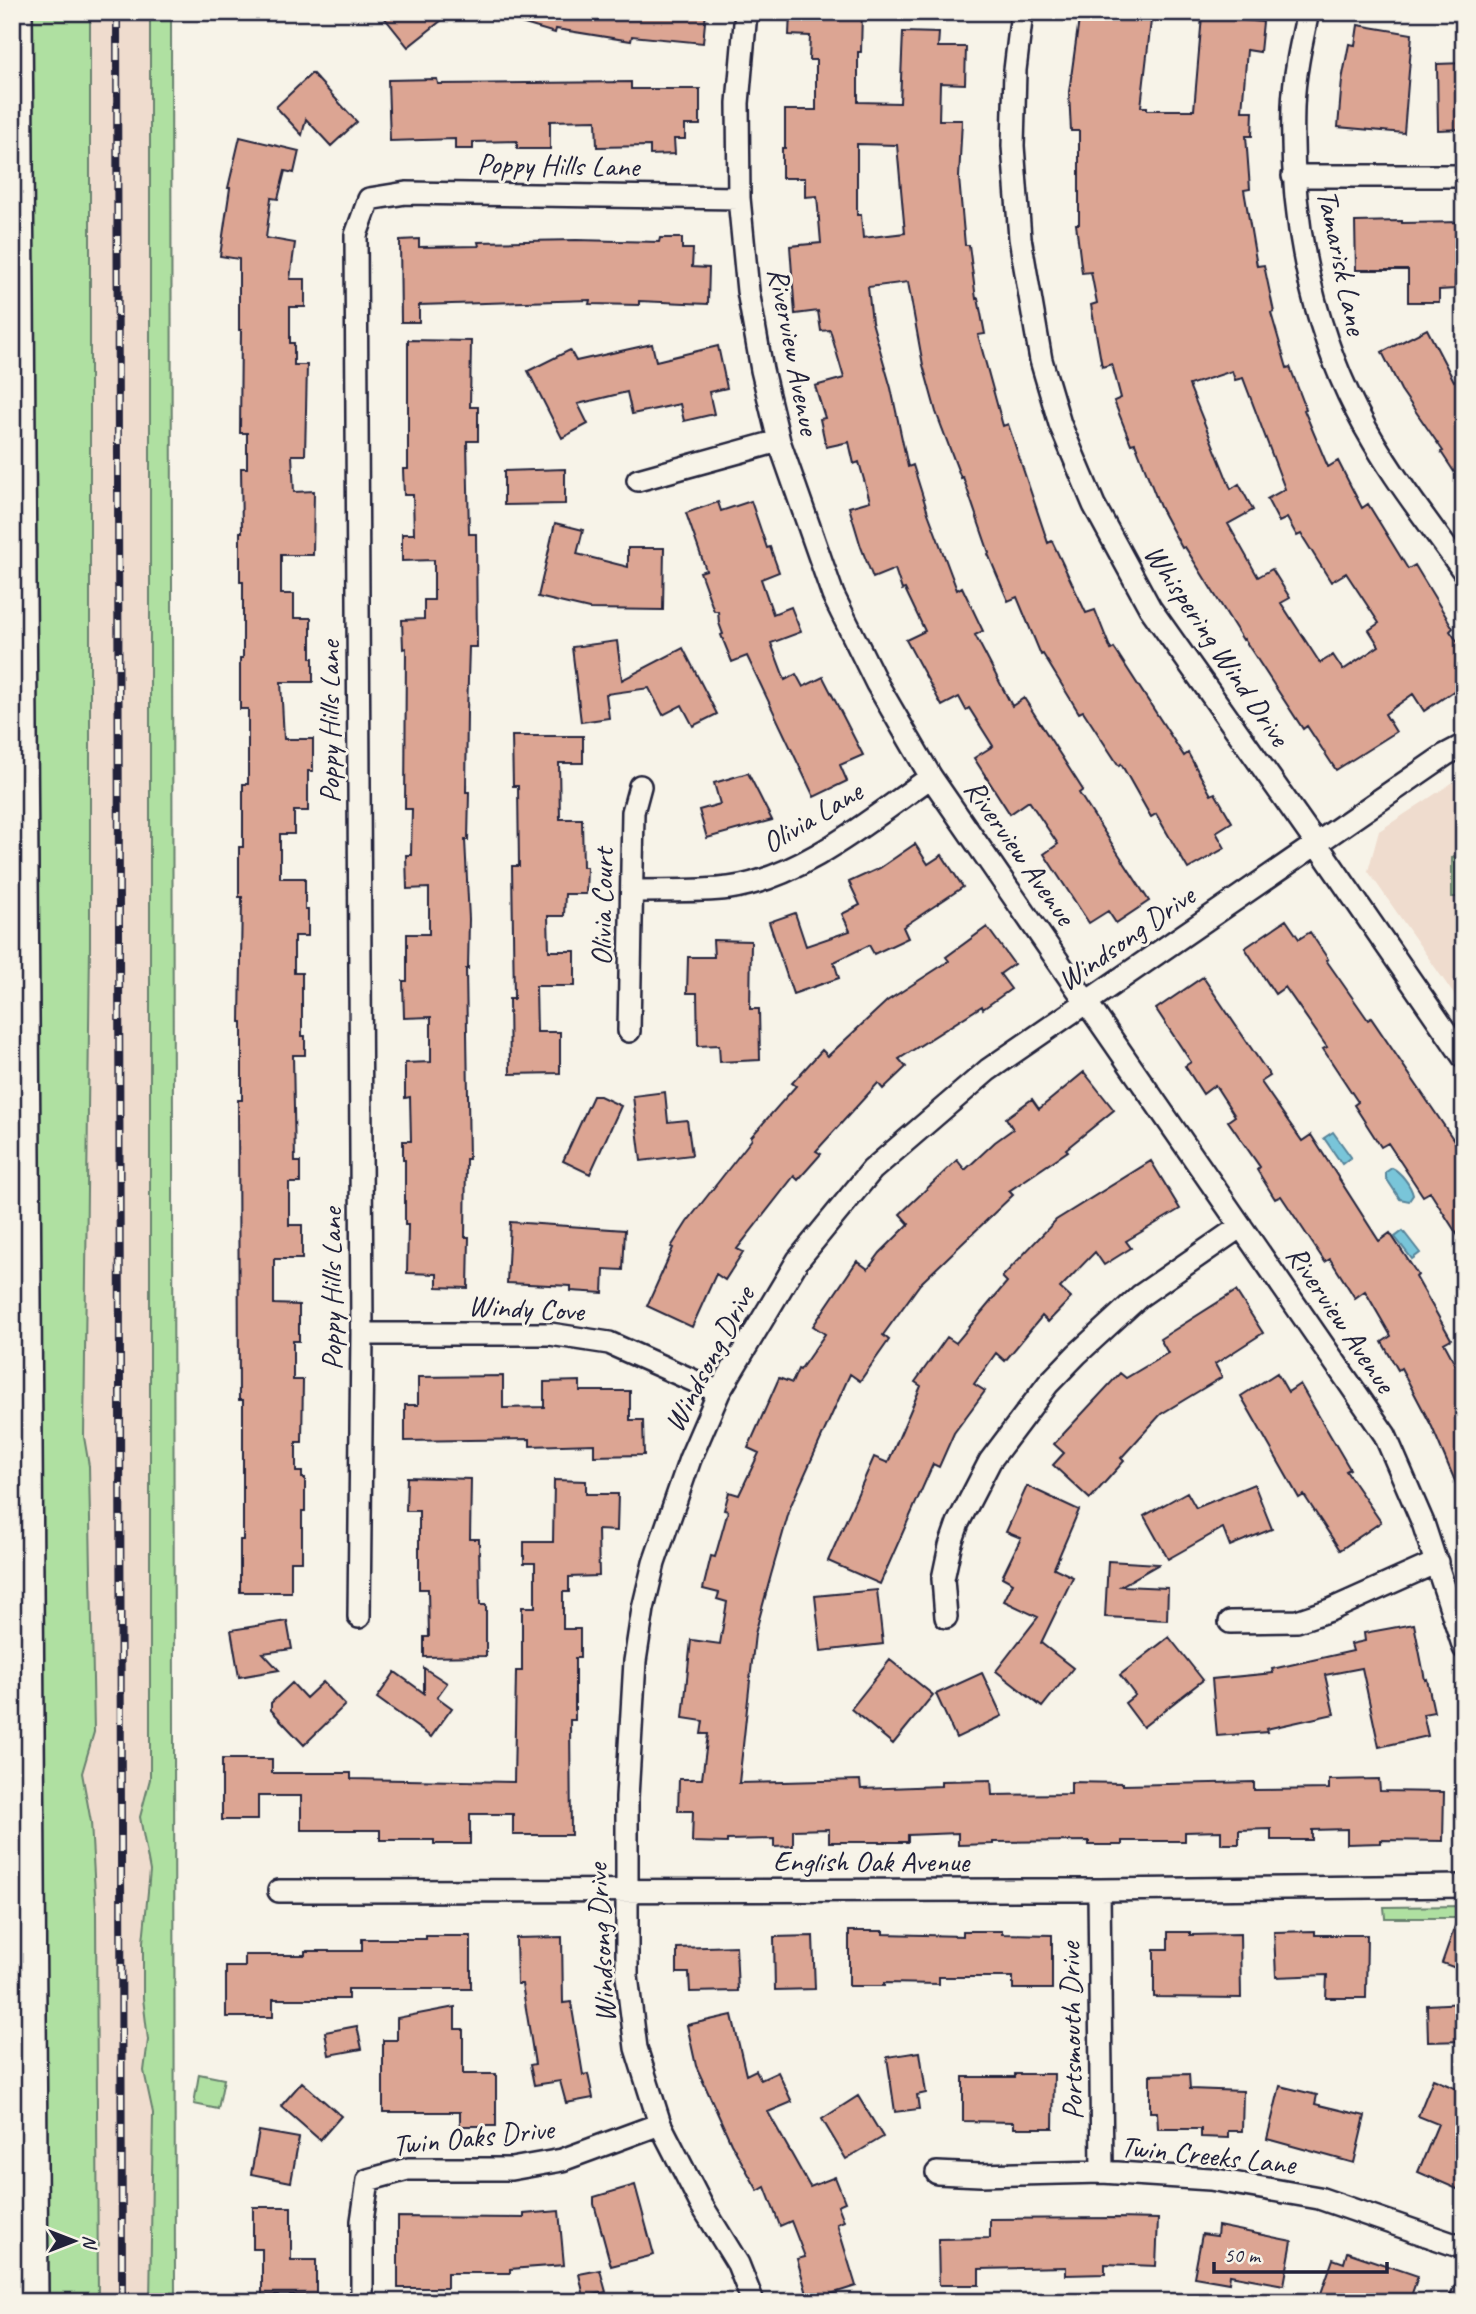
<svg xmlns="http://www.w3.org/2000/svg" width="1476" height="2314" font-family="Caveat,sans-serif">
<rect width="100%" height="100%" fill="#f7f3e8"/>
<filter id="ink" filterUnits="userSpaceOnUse"><feTurbulence type="fractalNoise" baseFrequency=".0143" numOctaves="2"/><feDisplacementMap in="SourceGraphic" scale="14" xChannelSelector="R" yChannelSelector="G"/><feConvolveMatrix kernelMatrix="1 2 1 2 8 2 1 2 1" color-interpolation-filters="sRGB"/></filter>
<g filter="url(#ink)">
<path fill="#efdcce" d="M26,12h146l3,2290h-131z
M1464,775v234l-96,-138 11,-40z"/>
<path fill="#afe0a1" stroke="#68816e" stroke-width="2" d="M26,12h64v933l-6,492 5,29 5,266 -12,41 9,49 5,89 2,391h-54z
M150,12h21l4,2290h-25l3,-189 -9,-42 4,-31 -5,-42v-56l7,-71 -10,-54 10,-38z
M1464,856v41h-12v-40z
M1464,1906v12h-79l-1,-11z
M199,2074l25,5 -6,30 -24,-5z"/>
<path fill="#79c5d9" stroke="#56849a" stroke-width="2" d="M1333,1132l18,25 -9,7 -18,-26z
M1392,1168c9,4 19,18 21,27l-4,6 -9,-2 -14,-21v-6z
M1403,1231l17,22 -8,6 -17,-22z"/>
<path fill="#dca593" stroke="#22223b" stroke-width="2" fill-rule="evenodd" d="M380,12h72l-44,35z
M501,12h205l-3,31 -71,-7 -1,5 -75,-12 -1,4 -55,-16z
M790,12h72l-1,40h-3v50l42,1 3,-71 36,1 -1,14h28l-1,37 -25,-1 -1,37h23l-3,58 6,67h4l7,54 2,-1 7,36 -7,1 25,91 5,-2 40,119 4,-2 34,72 9,-3 16,40 3,-2 70,108 4,-3 23,42 4,-2 17,29 -16,10 9,16 -37,21 -32,-55 -5,3 -30,-53 -2,2 -36,-55 -4,2 -36,-59 -2,1 -24,-58 -9,4 -20,-47 1,-1 -26,-76 -2,1 -25,-66 -13,-47 -15,-83 -40,5 4,35 19,66 17,79 5,-2 15,48 29,77 5,-3 21,44 -8,4 37,71 12,-8 59,92 -4,3 70,108 -33,22 -8,-12 -19,12 -45,-69 14,-10 -29,-43 -19,13 -36,-56 19,-12 -24,-38 -3,2 -7,-13 -17,9 -36,-66 19,-9 -20,-42 -3,1 -7,-21 -22,9 -12,-31 -12,-40 21,-6 -11,-39 -5,2 -5,-22 -23,5 -6,-28 5,-1 -10,-32 29,-8 -14,-48 -9,1 -3,-20 -23,3 -5,-68 31,-3 -4,-47 -12,1v-19h-23v-30h3v-38h31v-50h-7l1,-24 -21,-1zM857,144l40,1 8,88 -42,5 -2,-23h-4z
M1080,12h72l-11,95h6v3h47l8,-94 61,6 -3,30 -13,-2 -5,61h11l-1,25h-6l4,53 -6,1 13,76 7,-1 10,47 -3,1 16,55 3,-1 16,42 -2,1 24,57 10,-6 24,47 6,-4 40,65 7,-4 38,63 -3,3 14,20v33l-40,27 -11,-17 -28,20 11,18 -60,38 -29,-44 -4,3 -59,-90 -1,1 -58,-93 -3,1 -22,-41 -25,-64 -4,1 -17,-43 7,-3 -9,-34 -10,3 -11,-62 6,-2 -6,-31 -9,1 -6,-49h3v-93h-8l-2,-39zM1232,371l3,9 8,-2 42,111 -18,10 12,23 8,-4 10,18 4,-2 30,48 15,-9 33,50 -10,7 10,16 -36,24 -10,-15 -13,8 -39,-60 9,-5 -18,-29 -14,8 -30,-53 25,-14 -14,-26 -8,5 -42,-104z
M1358,25l54,9 -8,99 -66,-6 4,-47 7,-36 6,1z
M1464,63v66l-26,1 -1,-66z
M312,73l45,49 -26,24 -25,-27 -4,16 -26,-28z
M437,79l1,5 193,-2v7h69v36h-15v14h-11l1,15 -25,1v-9l-53,1 -1,-27 -46,1v28h-33v-8l-44,1v7h-18v-10l-65,2 -2,-61z
M240,137l59,14 -5,22 -9,-2 -7,28 -7,-1 -5,40 29,5 -5,36h15v28h-15v36h4v22h13l-2,90h-13l2,37 20,-1 -1,64h-32v39h13v24h17v40h2v24h-32l3,57h29v32h-5v40h-14v23h-14v44h25v32h3v26h-14v37h8v63h3v19h-12l2,107h5v21h-11v42h13v34h-28v45l25,1v36h-6v39h10l-1,62h-6v30h6v6h3v33h-3v50h-11v31h-51v-52h3v-140h-4l-1,-300h4v-78h-2l2,-125h-3v-50h4v-63h5v-75h-8v-51h3v-76h-3v-50h2l-1,-64h6v-35h-7l1,-103h-2v-71l-19,-3 10,-68h-2z
M1402,221v2l62,-1v54h-9v13l-16,1v12h-31v-32h-52l-1,-48z
M660,238h22v11h11l-1,18 17,1 -1,36 -69,-3v4l-50,-1 1,-4 -171,5v17h-18l-1,-82 19,-1v8l60,-1 -1,-4 98,-2 83,2z
M1427,329l27,52 10,-7v113l-23,-35 2,-1 -42,-61 -19,-38z
M408,340l63,1 -1,66h8v34h-11l2,93h7l1,113h-8l-2,65 -1,80h3l-1,48h-3l4,79 -1,50h-2l3,190h-3l-1,78h4l-1,51 -31,-1v-13l-30,-1 1,-48h-3v-65h-2v-19h8l-1,-44 -5,1v-35l26,-1v-45l-27,1 -1,-37h4v-47h22v-46l-22,1 -1,-34h5l1,-46h-7l1,-161 -3,1 -1,-29 22,-1v-19h10v-40l-32,1v-27h12l-1,-39h-9l-1,-26h5z
M652,344l4,17 62,-15 9,42 -18,4 5,22 -30,7 -4,-17 -48,10 -5,-22 -49,12 10,20 -26,14 -34,-67 42,-21 6,11z
M565,469v35l-61,1v-34z
M751,501l16,47 3,-1 9,25 -18,7 12,35 18,-7 10,25 -30,11 14,37 11,-6 7,13 20,-10 40,78 -23,10 7,16 -33,16 -67,-141 -15,6 -11,-27 2,-1 -4,-11 -1,-12h-4l-14,-39 6,-2 -20,-57 32,-11 3,9z
M555,523l28,7 -6,24 51,13v-19h36l-1,62 -74,-1 -51,-12z
M617,641l5,39 61,-32 34,66 -24,12 -11,-21 -19,10 -14,-27 -43,6 3,24 -28,4 -9,-75z
M512,736h71v27h-24l1,56h22l1,48h4l-1,27h-21l-1,22h-16l1,35h26v35h-39l1,46h23v41l-50,1 -1,-75h5l-2,-133h7l-1,-80h-5z
M748,773l24,47 -65,18 -8,-28 21,-6 -6,-21z
M915,844l13,20 14,-9 21,32 -60,40 5,11 -34,16 -5,-9 -35,17 5,16 -46,16 -24,-72 26,-9 11,33 44,-15 -8,-17 18,-9 -11,-23 31,-14z
M1286,920l13,19 11,-7 18,27 -2,1 42,60 3,-2 93,137v90l-34,-53 -7,4 -35,-53 -7,4 -27,-42 4,-3 -35,-53 4,-2 -42,-60 -10,7 -30,-46z
M987,927l27,37 -14,10 11,15 -28,20 -1,-3 -83,53 7,8 -23,22 -5,-6 -62,68 5,3 -23,26 -4,-4 -57,73 6,3 -18,28 -9,-6 -24,53 -45,-21 26,-58 -2,-1 16,-25 65,-83 -1,-2 45,-51 -4,-3 30,-33 6,6 59,-55 62,-40 -3,-4z
M713,940l38,1 -1,68h9l1,51 -40,2 -1,-17 -21,1 -1,-53h-10l1,-36h26z
M1203,977l67,99 -9,6 41,59 9,-6 68,106 11,-8 28,42 -2,2 35,62 -7,4 20,37v122l-32,-75 -31,-59 -3,2 -16,-28 9,-6 -26,-45 -10,7 -25,-39 -5,3 -44,-66 -6,3 -18,-29 3,-3 -32,-46 7,-5 -20,-31 -12,9 -18,-28 6,-4 -35,-53z
M1084,1072l30,38 -48,39 2,2 -59,40 4,4 -93,89 -37,51 6,5 -29,41 -10,-7 -59,131 -20,70 -16,59 -16,149 121,-3 1,9 80,-3v-5l50,-1 1,15 79,-1v-12l52,1v2l131,-3v8l75,-1v-9l50,-1 1,12 64,1 -1,49 -62,-1v3l-34,1v-15l-35,1v10h-41v-11l-32,1v14h-18v-13l-36,1v9h-63v4h-33v-4l-96,1v2l-35,1v-12l-50,2v7h-79v-13l-36,1v16l-19,1v-8l-47,1v3l-35,-1 1,-31h-15l1,-32h23l6,-45h-7l2,-13 -20,-3 8,-78 29,4 7,-42 -10,-3 2,-6 -16,-4 8,-33 4,1 13,-46 -4,-1 5,-18 10,3 20,-42 -11,-5 31,-70 13,5 6,-14 2,1 25,-36 -12,-8 44,-65 11,8 12,-16 29,-29 -9,-10 57,-54 8,10 30,-28 18,-13 -7,-11 26,-19 7,10z
M665,1092l3,30 19,-2 5,35 -51,6 -8,-65z
M593,1096h7l21,10 -31,68 -27,-13z
M1151,1161l29,48 -54,32 5,7 -27,17 -9,-13 -35,36 11,10 -23,24 -6,-6 -37,45 -9,-8 -22,31 11,7 -31,42 -15,34 -6,-3 -53,120 -52,-23 46,-104 14,6 33,-77 -6,-4 32,-45 9,6 51,-61 -5,-5 54,-57z
M510,1222l115,8 -2,40 -19,-1 -1,24 -32,-2v-5l-64,-3z
M1236,1291l27,42 -48,31 7,13 -61,37 -40,44 3,3 -34,38 -37,-34 11,-12 -10,-9 66,-71 6,5 42,-25 -8,-14z
M1277,1373l11,19 12,-8 50,85 -4,2 35,51 -41,28 -36,-55 -5,3 -58,-102z
M503,1376v32l41,-1v-25l36,-1v10h50v29h13l1,35 -50,1v-12l-64,2v-7l-125,2v-36h13v-28z
M407,1477l64,2 -1,60h9l1,66h6v51l-62,1v-20h5l-1,-48h-9v-78h-13z
M554,1480l32,1v13h32l-1,37 -19,-1 1,46 -30,1v15h-6v37h17v29h-5v62h-5l1,115h-58v-21h-43v30h-36v-4h-54v-10h-79v-34h-43v24h-36v-61h50v14h79v6l163,3 2,-111h6v-64h13v-44h-11v-21h29z
M1254,1484l18,45 -42,17 -7,-18 -55,31 -24,-43 43,-24 9,16z
M1027,1486l52,24 -25,58 19,9 -32,66 32,25 -31,39 -46,-36 42,-54 -34,-16 9,-18 -11,-6 19,-39 -15,-6z
M1108,1561l51,3 -38,22 47,2 -1,32 -62,-3z
M877,1590l6,54 -62,7 -6,-55z
M287,1621l5,28 -29,4 16,17 -40,7 -8,-47z
M1414,1624l11,56 2,-1 7,33 -11,2 5,22 -49,11 -17,-79 -37,7 9,39 -68,15 1,3 -50,4 -5,-57 61,-6 -1,-4 81,-18 -2,-7 14,-3 -1,-8z
M1169,1637l34,43 -60,47 -18,-24 10,-8 -15,-20z
M890,1660l43,35 -40,49 -42,-35z
M424,1668l23,15 -10,14 15,11 -21,29 -54,-39 18,-26 29,21z
M982,1673l20,43 -46,22 -20,-44z
M323,1682l22,23 -41,40 -33,-35v-7l21,-20 14,15z
M1461,1909h3v62l-22,-8z
M849,1931h34v3l80,2v-5h39v3l50,1v54h-39v-12h-74v7l-55,-1v3h-35z
M1315,1931v4h52l-1,63h-40l1,-23 -51,2 -2,-45z
M1168,1932h22v3l50,-1 1,64 -87,-1v-48h14z
M426,1936h45v53h-123v10h-75v18h-47v-50h19v-12h60v-4h57v-12h64z
M813,1936l2,53 -40,1 -1,-53z
M562,1937l1,66 8,-1 12,73 5,-1 5,24 -27,5 -6,-22 -26,4 -4,-20 5,-1 -13,-80h-5l-1,-46z
M736,1946l2,45 -48,1 -1,-19h-12v-25z
M1464,2003v38l-36,1 -1,-37z
M455,2007v22h8v45h33v52h-36v-14h-77v-72h14v-22z
M732,2015l14,60 10,-5 5,10 17,-8 14,30 -24,10 42,75 25,-10 10,25 -7,3 6,16 -7,3 19,62 -47,15 -12,-42 8,-2 -14,-36 -11,5 -15,-39 -7,4 -27,-48 -35,-77 -9,-41z
M357,2026l5,23 -33,6 -4,-23z
M920,2052l6,41 -9,2 2,14 -24,3 -8,-55z
M1015,2074h39l-1,54h-39v-6l-51,-1v-44h52z
M1189,2074l1,15 53,2 -1,40h-14v7l-27,-1v-8h-43l-1,-17h-7v-37z
M1433,2079l31,13v100l-46,-20 20,-48 -20,-8z
M302,2082l39,34 -21,24 -39,-34z
M1280,2086l37,9 -2,9 50,12 -11,47 -87,-24z
M858,2096l25,41 -37,22 -24,-40z
M259,2131l40,7 -8,44 -40,-8z
M635,2185l19,70 -43,11 -17,-62v-7z
M253,2207h38v53h25v35h-54v-46h-9z
M559,2211l5,54 -54,4v4h-63v15h-49v-71l126,1v-4z
M1117,2218l41,1 -2,47 -51,-2v10l-39,1v-8l-87,2v16h-40l-1,-46 52,-1v-19z
M1218,2226l74,15 -8,44 -54,-10 -1,8 -35,-6 8,-43 15,2z
M1347,2252l71,24 -9,26h-91l15,-43 11,4z
M600,2270l6,22 -22,5 -5,-23z"/>
<g fill="none" stroke-linecap="round" stroke-linejoin="round">
<g stroke="#22223b" stroke-width="26">
<path id="street" d="M746,12l-8,91 1,95 9,93 14,79 17,71 54,154 44,89 54,93 454,658 38,88 41,125
M1022,12l-7,58 -2,76 7,92 21,122 19,64 34,81 56,103 166,235 148,215
M1308,12c-7,32 -14,63 -15,95 -3,105 16,211 64,305 29,57 70,108 107,160
M1293,176h171
M638,480l141,-39
M632,891c32,-1 66,1 97,-3 73,-10 143,-70 202,-111
M629,1031l4,-219 7,-26
M362,1334h188l59,9 110,49
M359,1617l3,-283 -6,-1099 13,-36 37,-6 333,5
M946,1617l-3,-38 7,-33 8,-23 32,-62 58,-77 29,-30 63,-58 101,-70
M1230,1622l67,-1 33,-11 107,-48
M1099,1890l3,282
M279,1891l820,-1 365,-4
M937,2173l43,2 122,-3 108,7 109,19 145,50
M362,2302v-81l6,-41 40,-11h103l51,-9 98,-36
M753,2302l-15,-38 -37,-60 -41,-80 -24,-76 -9,-72v-179l8,-136 8,-52 11,-46 36,-104 29,-67 79,-132 74,-90 116,-100 457,-315 19,-10
M1460,2302l4,-9"/>
</g>
<g stroke="#22223b" stroke-width="38">
<path id="primary" d="M15,12l16,2290"/>
</g>
<use href="#street" stroke="#f7f3e8" stroke-width="21"/>
<use href="#primary" stroke="#f7f3e8" stroke-width="33"/>
<g stroke="#22223b" stroke-width="8">
<path id="rail" d="M117,12l5,2290"/>
</g>
<use href="#rail" stroke="#f7f3e8" stroke-width="5" stroke-dasharray="16" stroke-linecap="butt"/>
</g>
</g>
<g text-anchor="middle" dominant-baseline="central" stroke-width="6" stroke-linejoin="round" paint-order="stroke">
<g font-size="30" fill="#22223b" stroke="#f7f3e8">
<text transform="translate(558 165) rotate(1)">Poppy Hills Lane</text>
<text transform="translate(1342 262) rotate(78)">Tamarisk Lane</text>
<text transform="translate(794 351) rotate(79)">Riverview Avenue</text>
<text transform="translate(1217 645) rotate(56)">Whispering Wind Drive</text>
<text transform="translate(329 722) rotate(-90)">Poppy Hills Lane</text>
<text transform="translate(812 817) rotate(-31)">Olivia Lane</text>
<text transform="translate(1020 852) rotate(55)">Riverview Avenue</text>
<text transform="translate(602 907) rotate(-89)">Olivia Court</text>
<text transform="translate(1126 938) rotate(-35)">Windsong Drive</text>
<text transform="translate(331 1289) rotate(-90)">Poppy Hills Lane</text>
<text transform="translate(526 1308) rotate(3)">Windy Cove</text>
<text transform="translate(1341 1319) rotate(56)">Riverview Avenue</text>
<text transform="translate(709 1359) rotate(-62)">Windsong Drive</text>
<text x="871" y="1861">English Oak Avenue</text>
<text transform="translate(601 1943) rotate(-93)">Windsong Drive</text>
<text transform="translate(1071 2031) rotate(-91)">Portsmouth Drive</text>
<text transform="translate(473 2137) rotate(-6)">Twin Oaks Drive</text>
<text transform="translate(1208 2155) rotate(6)">Twin Creeks Lane</text>
</g>
</g>
<rect width="1476" height="2314" fill="none" stroke="#f7f3e8" stroke-width="42"/>
<rect x="21" y="21" width="1434" height="2272" fill="none" stroke="#22223b" stroke-width="2.5" filter="url(#ink)"/>
<g transform="translate(74 2241) rotate(90)" stroke="#f7f3e8" stroke-width="5" paint-order="stroke">
<path d="M0-5L12 26L0 18L-12 26Z" fill="#22223b"/>
<text y="-10" font-size="19" font-weight="bold" text-anchor="middle" fill="#22223b">N</text>
</g>
<path d="M1214 2262v10h173v-10" fill="none" stroke="#22223b" stroke-width="3.5"/>
<text x="1224" y="2262" font-size="21" fill="#22223b" stroke="#f7f3e8" stroke-width="5" paint-order="stroke">50 m</text>
</svg>
